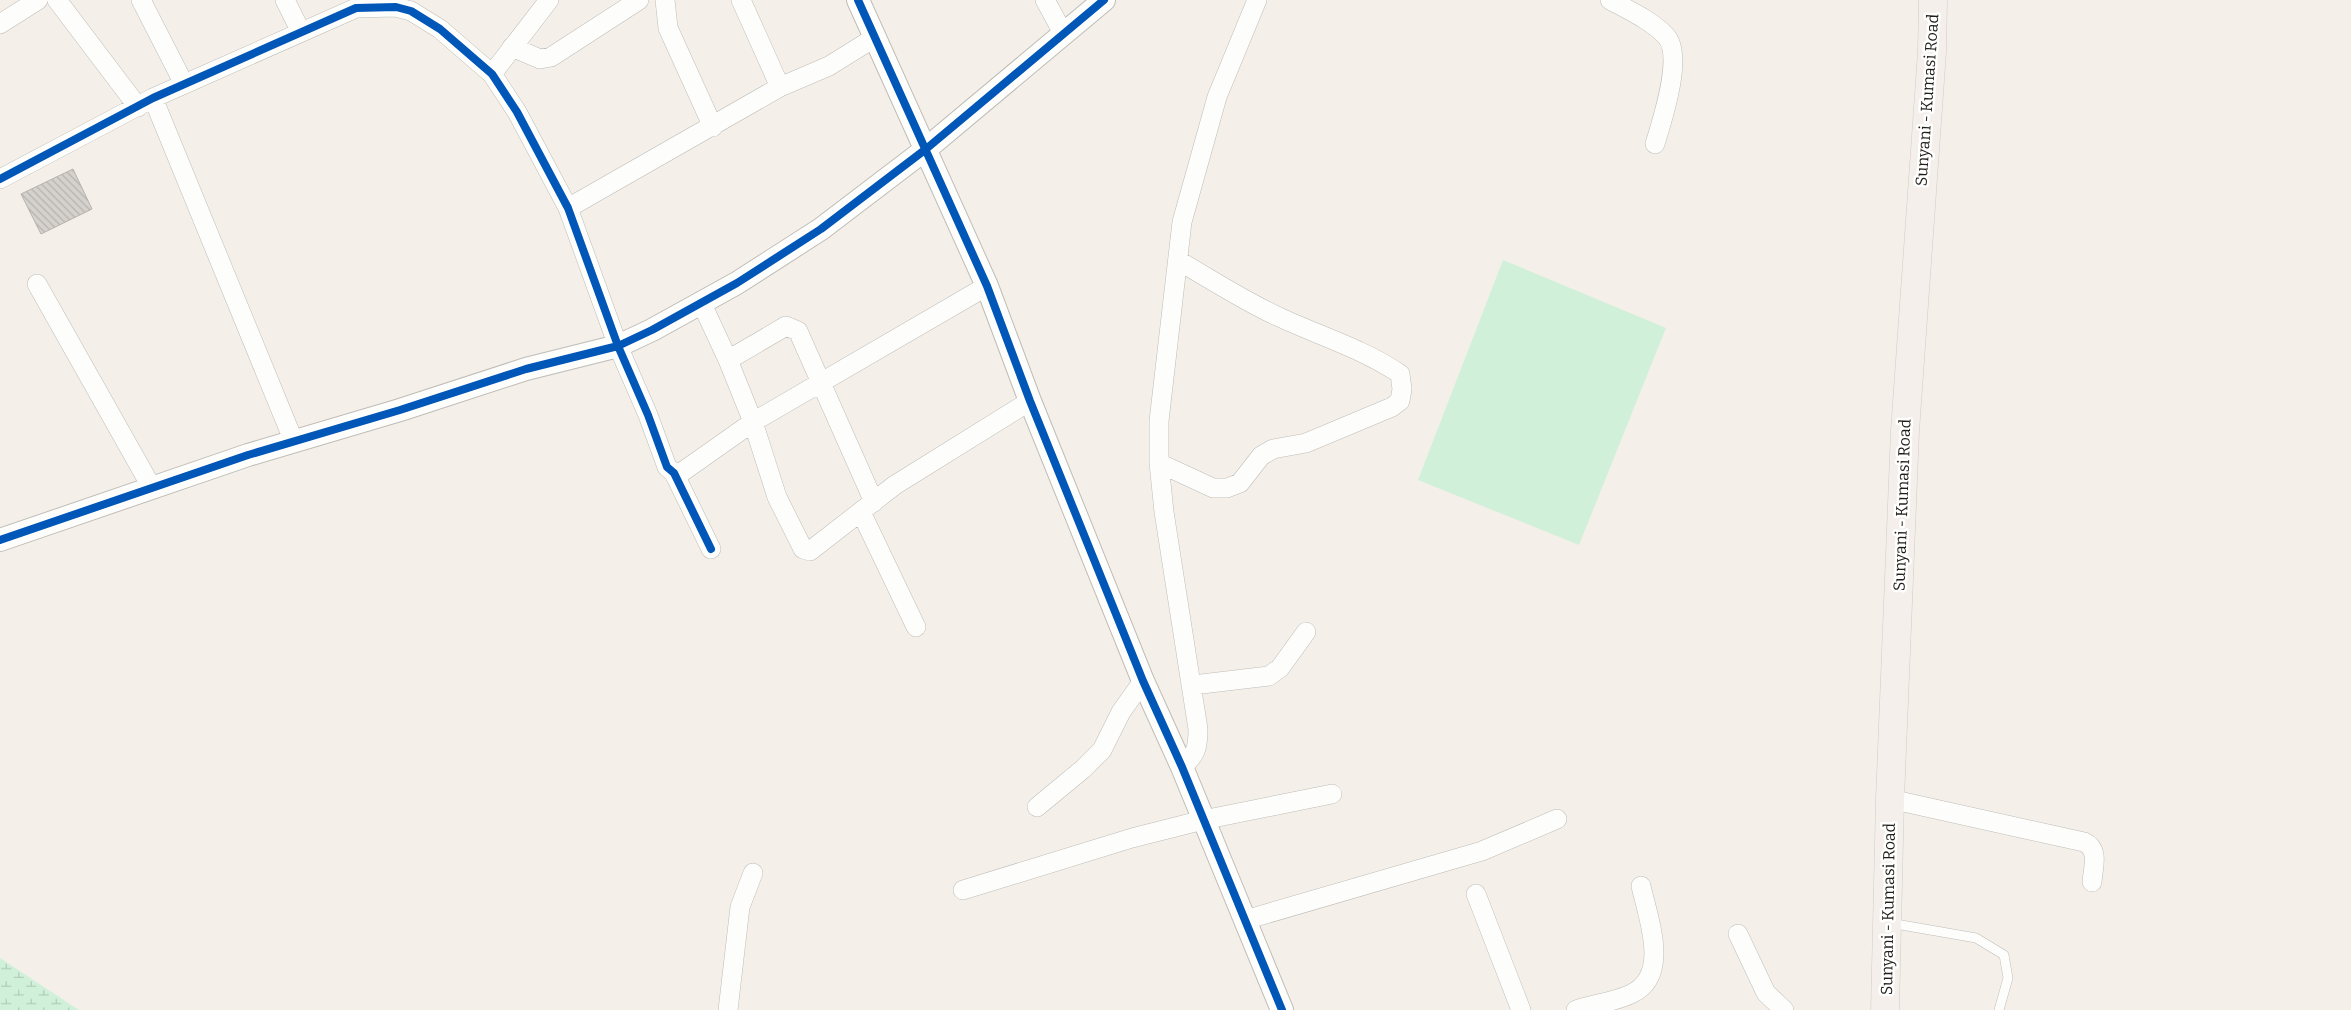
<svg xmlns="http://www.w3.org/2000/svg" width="2351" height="1010" font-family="Bitter,serif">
<defs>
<pattern id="wetland-marsh" width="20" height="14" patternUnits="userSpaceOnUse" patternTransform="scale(1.25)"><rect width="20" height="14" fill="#d0f0da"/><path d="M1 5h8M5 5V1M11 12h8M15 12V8" fill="none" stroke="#b2cdba"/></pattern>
<pattern id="building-back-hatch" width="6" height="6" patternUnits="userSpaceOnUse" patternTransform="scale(1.25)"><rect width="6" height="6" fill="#d5d1cc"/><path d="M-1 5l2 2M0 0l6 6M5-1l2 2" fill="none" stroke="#b6b3ae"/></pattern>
</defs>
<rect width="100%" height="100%" fill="#f4f0e9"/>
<path fill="url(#wetland-marsh)" d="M0,958l79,52h-79z"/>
<path fill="#d0f0da" d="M1503,260l163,68 -87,217 -161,-65z"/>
<path fill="url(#building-back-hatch)" stroke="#b6b2ad" d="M73,169l19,40 -51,25 -20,-40z"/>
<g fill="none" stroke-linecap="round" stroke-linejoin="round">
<g stroke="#bfbcb7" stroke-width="10">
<path id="service" d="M1890,923l86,15 28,17 4,23 -9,32"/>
</g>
<g stroke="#bfbcb7" stroke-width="20">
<path id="minor" d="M57,0l81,107
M141,0l43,84
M285,0l16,32
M665,0l3,28 45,99
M741,0l39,87
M1045,0l18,33
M1610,0c18,10 41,20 56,36 18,20 -4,84 -11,108
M0,24l38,-24
M512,47l28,12 11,-2 88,-57
M492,74l57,-74
M153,98l141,344
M0,179l153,-81 203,-90 40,-1 15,4 29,18 52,45 25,38 51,96 50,138 30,69 19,52 7,6 37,76
M568,208l212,-121 49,-21 45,-28
M37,284l115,204
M701,302l27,58 25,62 24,75 26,52 7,2 85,-66 135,-84
M728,360l58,-34 12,5 76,171
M1159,463l54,25h14l13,-5 21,-27 12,-7 33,-6 86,-36 8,-6 2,-12 -2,-15c-37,-25 -80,-38 -121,-57 -35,-16 -67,-37 -100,-56
M674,473l8,-1 71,-50 234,-136
M861,512l55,115
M1193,685l76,-9 11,-8 26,-36
M1182,767c14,-12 16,-19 16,-38l-34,-217 -5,-49v-42l23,-199 35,-125 40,-97
M1890,799l194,43c16,7 9,26 8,40
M1037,807l46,-38 19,-19 19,-38 22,-31
M963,890l169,-52 71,-18 129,-26
M1476,894l45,116
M1245,920l237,-69 75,-32
M1738,934l28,59 18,17
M728,1010l12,-103 13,-34
M1576,1010c18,-6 38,-8 55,-16 40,-18 17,-76 10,-108"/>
</g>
<g stroke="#bfbcb7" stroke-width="24">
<path id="tertiary" d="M858,0l129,286 43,115 113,280 39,86 100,243
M0,540l248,-85 152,-45 126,-41 92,-23 34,-16 85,-47 84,-54 105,-80 178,-149"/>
</g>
<g stroke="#ceccc9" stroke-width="29">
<path id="primary" d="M1885,1010l5,-211 15,-368 27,-379 1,-52"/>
</g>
<use href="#service" stroke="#fdfdfc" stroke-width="9"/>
<use href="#minor" stroke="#fdfdfc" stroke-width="19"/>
<use href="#tertiary" stroke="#fdfdfc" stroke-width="22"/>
<use href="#primary" stroke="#f4efeb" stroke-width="28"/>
<g stroke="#fff" stroke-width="11">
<path id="cycleway" d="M858,0l129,286 43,115 113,280 39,86 100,243
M0,179l153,-81 203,-90 40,-1 15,4 29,18 52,45 25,38 51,96 50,138 30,69 19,52 7,6 37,76
M0,540l248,-85 152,-45 126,-41 92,-23 34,-16 85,-47 84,-54 105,-80 178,-149"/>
</g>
<use href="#cycleway" stroke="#0057b8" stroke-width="8"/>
</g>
<g text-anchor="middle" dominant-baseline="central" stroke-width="5" stroke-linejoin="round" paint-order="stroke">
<g font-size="16" fill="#1f1d18" stroke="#fff">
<text transform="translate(1927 100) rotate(-86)">Sunyani - Kumasi Road</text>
<text transform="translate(1902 505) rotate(-88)">Sunyani - Kumasi Road</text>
<text transform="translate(1888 909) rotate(-89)">Sunyani - Kumasi Road</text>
</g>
</g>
</svg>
